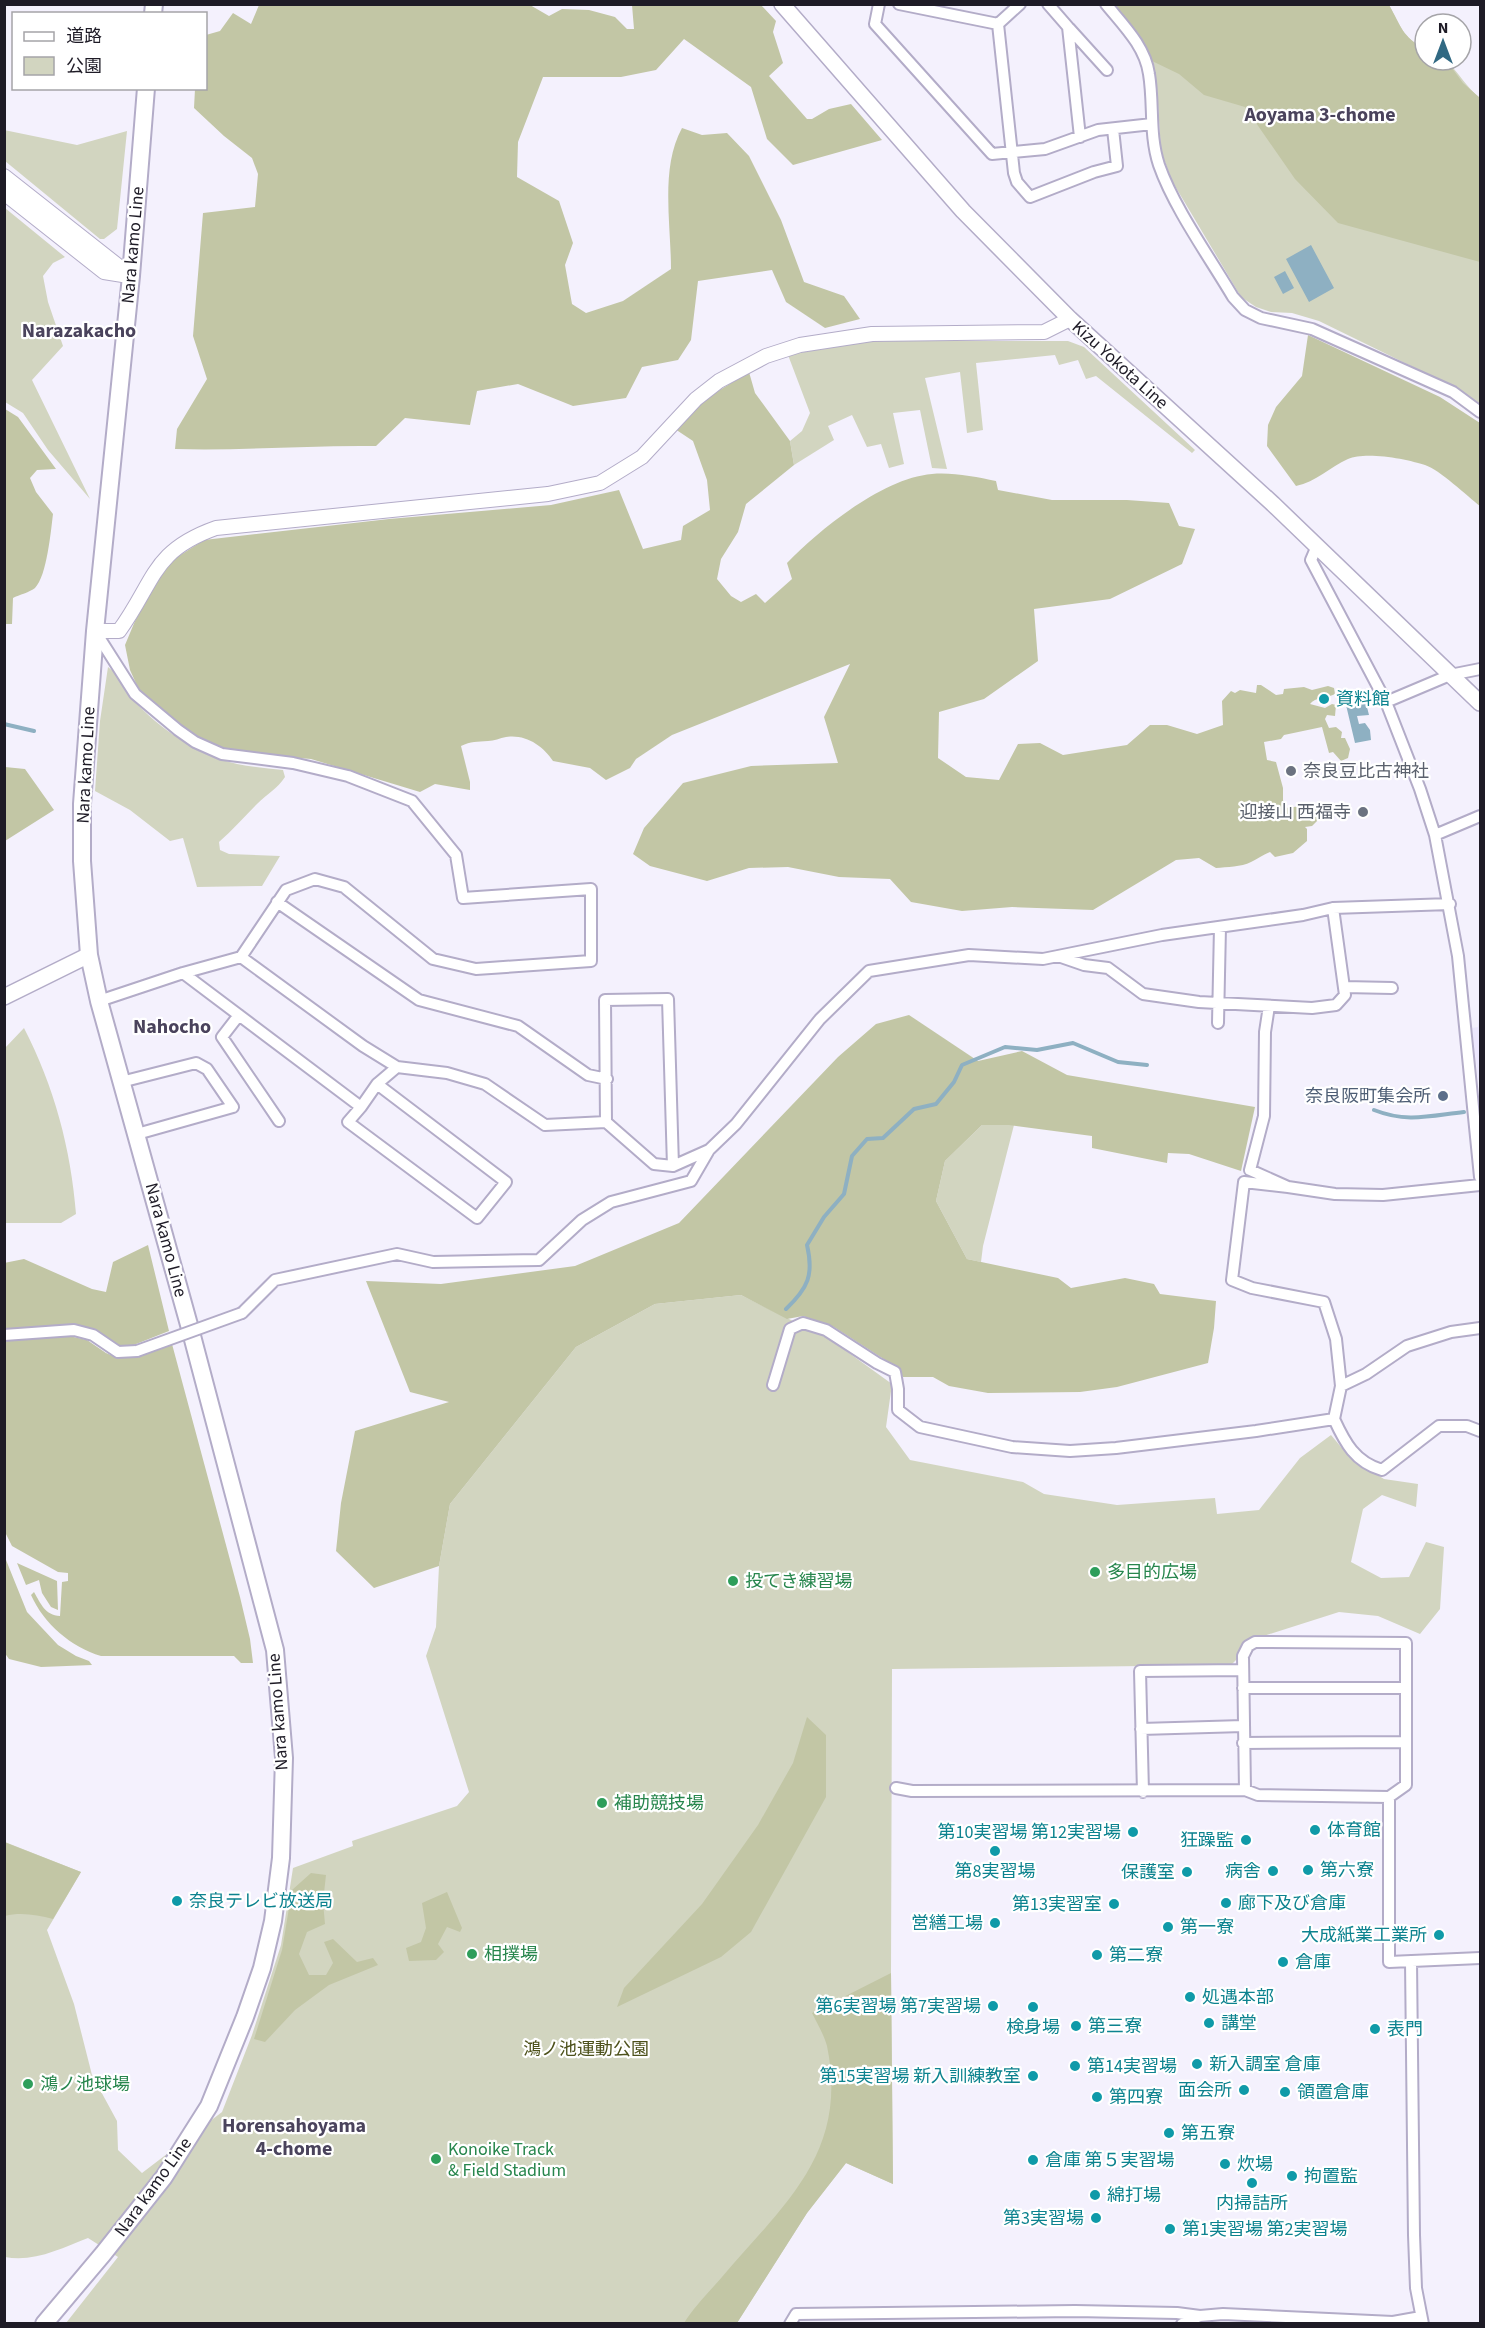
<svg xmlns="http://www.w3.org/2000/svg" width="1485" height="2328" font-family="'Source Sans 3','Noto Sans JP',sans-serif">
<rect width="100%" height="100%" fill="#f4f1fd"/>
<path fill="#ece7fd" d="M1479,1015h1v65h-2l-6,-52 6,-1z"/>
<path fill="#d2d5c0" d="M1113,5h276c12,21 13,32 36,44v11h21c13,13 20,27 34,38v306l-24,-16 -137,-67 -27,-8 -21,-1 -15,-5 -15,-10 -69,-116 -11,-30 -4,-62 -5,-28 -14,-28z
M4,130l73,15 50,-14 -10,98 -13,10h-4l-95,-78z
M5,208l60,49 -12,6 -10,13 5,26 15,44 -31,34 58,119 -42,-49 -25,-37 -18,-11z
M864,341h204l16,6 111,103 -3,3 -96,-77 -10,3 -8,-19 -19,5 -4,-10 -79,8 7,67 -16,3 -7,-61 -35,6 22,91 -15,-1 -12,-58 -27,3 11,51 -15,4 -8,-24 -14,3 -15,-32 -24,11 6,14 -40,25 -4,-24 12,-10 8,-18 -22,-58z
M108,667c14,10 19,26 31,39 25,26 62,49 98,58 15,3 30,4 46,6l2,7c-8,12 -18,17 -28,27 -13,13 -24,26 -38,38l1,8 9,4 51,2 -18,30 -65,1 -14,-49 -13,3 -40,-31 -35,-19 5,-70z
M24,1028c30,58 47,121 52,186l-15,9h-56v-175z
M982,1125h32l-31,121 -2,16 -14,-3 -31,-58 9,-40z
M741,1295l90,45 61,44 -6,43 24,33 113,22 21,12 73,11 98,-7 2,16 42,-4 41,-52 31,-23 20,24 33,20 34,5 -2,23 -34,-12 -19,14 -12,53 30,16 28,-1 17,-35 18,5 -4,62 -20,25 -42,-18 -39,-4 -85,27 -15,11 -3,10 -5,5 -339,4 -1,304 2,211 -47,-21 -39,50 -70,110h-671l52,-66 -30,-19c-26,10 -55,25 -83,19v-415l76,30 -34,58 27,74 18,71 25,46 1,29 24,23 80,-61 30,-77 29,-90 12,-77 60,-22 -1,-5 105,-35 12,-14 -43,-136 10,-29 3,-61 11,-62 126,-157 79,-43z"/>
<path fill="#c2c6a5" d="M530,5l19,11 13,-7 27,1 26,7 12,12h7l-2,-24h129l15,16 -3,11 10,31 -14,13 38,43h5l17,-10 22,-5 31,36 -89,25 -26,-26 -16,-52 -67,-48 -28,31 -35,7h-78l-25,65 -1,35 42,24 14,42 -8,22 7,39 14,9 37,-12 48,-32c0,-45 -11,-101 11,-141l20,7 25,-2 22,23 32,64 23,62 40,14 16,23 -35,9 -39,-26 -14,-32 -74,11 -7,59 -13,20 -36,7 -16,31 -53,8 -55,-22 -41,7 -7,34 -65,-7 -29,28c-67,-1 -134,5 -201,3l2,-20 30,-50 -14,-43 10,-123 52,-6 3,-33 -6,-16 -28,-22 -30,-28 1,-19 11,-1v-53l14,-4 13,-18 18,11 8,-19z
M1113,5h276c12,21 13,32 36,44v11h21l17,23 17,15v164l-142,-39 -43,-44 -50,-72 -41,-12 -25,-21 -27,-13 -14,-28z
M1308,335l132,62 40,26v83c-13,-10 -40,-36 -55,-41 -17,-6 -60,-14 -77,-6 -18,8 -32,23 -52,27l-29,-40 1,-21 8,-18 26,-31z
M749,372l6,21 35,48 4,24 -48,39 -8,28 -17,27 -4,20 14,17 10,6 15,-8 9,9 27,-24 -5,-16c33,-34 96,-85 145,-89 20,-2 44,3 64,7l2,9 54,10h75l42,3 10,23 16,3 -13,35 -72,35 -76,10 4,52 -54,38 -45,13 -1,46 28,19 33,3 19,-36 22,-1 23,12 64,-10 23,-20h17l30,9 26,-9 -1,-24 9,-10 4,2 5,-3 16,3 1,-8h4l15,10 7,-1 1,-5 20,-2 8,3 16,-4 6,2 1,6c-7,4 -20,3 -25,10l15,4 7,-4 4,1 -1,11 -8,-1 -2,4 4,9 7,-1 6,5 -1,6h4l5,11 -2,9 -7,3 -8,-9 -4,1 -7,-26 -38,8 -3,4 -17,3 3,18 9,2 7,26v12l2,8c12,-2 32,-3 41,4l-14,14 -7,1 2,2v12l-14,12 -18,4 -5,-5c-8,3 -12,7 -19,10 -10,5 -24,5 -35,6l-17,-10 -23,2 -83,50 -81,-3 -50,4 -51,-9 -21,-23 -51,-2 -51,-10 -39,1 -42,13 -57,-15 -17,-12 11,-26 39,-45 68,-17 87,-3 -14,-46 26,-53 -178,71 -36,24 -6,9 -24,12 -16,-12 -37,-7c-10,-15 -27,-27 -47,-24 -6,1 -12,4 -18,4 -11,1 -17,0 -27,5l9,36v8l-35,-6 -15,8 -109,-33 -72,-6 -16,-3 -30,-14 -54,-46 -9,-20 -5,-25 10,-24 26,-47 10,-13 33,-21 185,-21 162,-14 68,-15 24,59 38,-9 2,-14 27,-16 -3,-30 -14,-39 -18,-12 27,-28z
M5,409l13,8 38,52 -19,1 -7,8 6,14 17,22c-2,16 -6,62 -18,74 -5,4 -16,7 -22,10l-1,26h-8z
M5,767l20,2 29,41 -49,31z
M909,1015l69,46 44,-10 45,24 188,32 -14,64 -52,-17 -21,-1 -1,10 -75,-15v-12l-83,-11h-27l-37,36 -9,40 31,58 91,19 13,10 54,-10 29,6 6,10 56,7 -2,27 -6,35 -91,24 -37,5 -92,1 -39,-7 -16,-9h-30l-7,-10 -62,-40 -31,-11 -16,3 -46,-24 -86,9 -79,43 -126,157 -11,62 -65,22 -38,-37 5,-48 14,-72 94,-29 -39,-10 -44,-111 75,3 134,-18 104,-43 159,-166 38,-33z
M148,1245l21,86 -43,17h-7l-18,-14 -23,-8 -73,6 -1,-69 20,-4 68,30 14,3 7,-30z
M69,1336l18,4 19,13 12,5 13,-1 41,-13 68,253 10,42 3,24h-12l-7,-7h-133c-30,-9 -57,-32 -70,-61l3,-3c7,12 11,23 26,24l2,-34 6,-1v-8l-10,-1 -46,-26 -7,-14v-192z
M4,1555l23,57 31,33 18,11 13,5 3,4 -51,2 -32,-8 -5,-7z
M17,1563l40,18 1,29 -7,-3 -9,-14 -3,-13 -13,5z
M807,1717l19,18v62l-75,135 -30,25 -104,50 7,-19 78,-84 56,-79 35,-62z
M4,1842l77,30 -28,47c-16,-4 -32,-7 -48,-3z
M311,1873l15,2 -3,27 2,22 -18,8 -8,22 10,21h17l7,-12 -9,-21 9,-3 24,23 16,-4 5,7 -49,20 -34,25 -30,32 -11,-3 28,-89 10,-60z
M447,1892l15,36 -2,4 -13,-5 -9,17 6,8 -8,8 -27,1 -3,-13 15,-6 5,-14 -4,-25z
M891,1973l2,211 -47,-21 -39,50 -70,110h-53c10,-16 25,-31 38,-46 62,-73 127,-124 105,-231 -3,-11 -10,-23 -15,-33z"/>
<path fill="#8eb0c2" d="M1311,245l23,43 -25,14 -23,-43z
M1285,271l9,17 -11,6 -9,-17z
M1363,701l3,2 3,12 -12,1 2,8 6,-1 5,7 1,10 -16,3 -9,-38z"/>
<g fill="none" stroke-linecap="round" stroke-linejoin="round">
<path stroke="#8eb0c2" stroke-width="4" d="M4,724l30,7
M1374,1110c33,13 55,6 90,2
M786,1309c22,-21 28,-34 21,-64l17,-28 20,-23 8,-38 15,-17 16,-1 31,-29 22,-5 18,-22 8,-17 43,-18 32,3 36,-7 45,19 29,3"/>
<g stroke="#b3acc8" stroke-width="14">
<path id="minor" d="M879,4l-4,20 117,130 53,-5 53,-19 54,-6
M899,4l99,20
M1020,4l-22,20 16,149 3,9 13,15 64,-25 23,-6 -4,-37
M1048,4l20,23 12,110
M1106,4c17,21 39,42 43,70 5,30 0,61 10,91 15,43 51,93 74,132l12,13 16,8 51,11 141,63 27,20
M1069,28l38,42
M1317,546l-6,14 75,142 34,87 15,46 23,121 22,221
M95,631l40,63 43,36 17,12 27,12 71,9 55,13 64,25 44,54 7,43 128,-9v72l-115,8 -43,-10 -89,-72 -29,-8 -29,11 -45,67
M1386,702l64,-27 30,-6
M1435,835l45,-19
M277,902l142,98 99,26 70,49 19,4
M1058,956l26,9 24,3 35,26 56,8 113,6 24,-3 9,-10 -12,-87
M183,973l178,134 16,-23 20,-17
M1344,987l48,1
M99,1001l84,-28 58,-16 122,89 34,21 50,6 38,11 60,41 61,-3 48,42 19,2 36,-16 27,-26 84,-105 49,-48 100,-16 74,4 119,-24 141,-20 30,-7 117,-4
M1269,1006l-4,26 -1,84 -14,54 38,17 47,7 48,1 97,-10
M239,1015l-17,22 57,84
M1218,1023l2,-96
M121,1082l75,-19 11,6 26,38 -96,27
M361,1107l-13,15 129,96 29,-36 -129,-98
M606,1122l-1,-122 63,-1 5,167
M1288,1187l-44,-5 -12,98 20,8 72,14 12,37 5,47 25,-12 41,-28 44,-14 29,-4
M242,1313l33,-33 122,-26 36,8 106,-2 43,-40 29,-18 80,-21 18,-31
M4,1335l70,-5 19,5 25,17 19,-1
M773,1385l17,-56 13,-6 23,7 51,33 18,9 3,17v21l22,17 92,20 58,4 46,-3 140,-17 78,-12c11,24 21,43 48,51l57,-44h28l13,5
M1334,1419l7,-33
M1243,1688h163
M1141,1729l102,-3
M1243,1743l163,-1
M896,1788l16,3 333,-1 13,5 131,2 17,-12v-142l-151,-1 -7,4 -5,10 2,134
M1143,1792l-3,-121 103,-1
M1389,1797v165l91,-4
M1411,1961l3,274 2,53 7,36
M790,2324l6,-10 279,-3 102,2 23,3
M1182,2324l18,-8 23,-2 170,8 28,-5"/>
</g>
<g stroke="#b3acc8" stroke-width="16">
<path id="tertiary" d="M4,176l127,100
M4,193l100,79 25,4
M95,631h24c36,-49 32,-80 97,-103l332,-34 52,-11 42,-26 54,-58 23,-18 47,-25 34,-11 72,-11 172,-2 26,-13"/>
</g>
<g stroke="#b3acc8" stroke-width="18">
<path id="secondary" d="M782,4l181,207 107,108 203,185 207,199
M4,997l85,-42"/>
</g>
<g stroke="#b3acc8" stroke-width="20">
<path id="primary" d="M153,14l1,-10
M44,2324l59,-70 61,-77 45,-71 36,-89 17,-49 11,-47 8,-63 3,-100 -9,-108 -84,-318 -92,-331 -10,-46 -7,-94v-57l13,-173 36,-355 15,-188"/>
</g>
<use href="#minor" stroke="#fff" stroke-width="10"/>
<use href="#tertiary" stroke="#fff" stroke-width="14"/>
<use href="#secondary" stroke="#fff" stroke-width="15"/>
<use href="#primary" stroke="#fff" stroke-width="16"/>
<g stroke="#b3acc8" stroke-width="14" stroke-linecap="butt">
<path id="minor-bridge" d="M137,1351l105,-38"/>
</g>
<use href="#minor-bridge" stroke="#fff" stroke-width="10"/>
</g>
<g fill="#0f9aa8" stroke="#fff" stroke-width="2">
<circle cx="1324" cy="699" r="6"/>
<circle cx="1315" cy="1830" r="6"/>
<circle cx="1133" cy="1832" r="6"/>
<circle cx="1246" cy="1840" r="6"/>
<circle cx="995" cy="1851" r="6"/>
<circle cx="1308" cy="1870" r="6"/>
<circle cx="1273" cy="1871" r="6"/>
<circle cx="1187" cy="1872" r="6"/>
<circle cx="177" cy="1901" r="6"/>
<circle cx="1226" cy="1903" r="6"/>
<circle cx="1114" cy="1904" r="6"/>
<circle cx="995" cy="1923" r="6"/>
<circle cx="1168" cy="1927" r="6"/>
<circle cx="1439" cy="1935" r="6"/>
<circle cx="1097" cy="1955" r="6"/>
<circle cx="1283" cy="1962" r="6"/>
<circle cx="1190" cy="1997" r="6"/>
<circle cx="993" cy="2006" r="6"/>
<circle cx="1033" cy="2007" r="6"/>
<circle cx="1209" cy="2023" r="6"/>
<circle cx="1076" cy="2026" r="6"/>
<circle cx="1375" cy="2029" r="6"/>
<circle cx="1197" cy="2064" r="6"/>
<circle cx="1075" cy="2066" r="6"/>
<circle cx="1033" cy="2076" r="6"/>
<circle cx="1244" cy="2090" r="6"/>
<circle cx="1285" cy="2092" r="6"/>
<circle cx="1097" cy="2097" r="6"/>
<circle cx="1169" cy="2133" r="6"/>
<circle cx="1033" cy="2160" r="6"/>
<circle cx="1225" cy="2164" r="6"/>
<circle cx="1292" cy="2176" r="6"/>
<circle cx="1252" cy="2183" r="6"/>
<circle cx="1095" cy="2195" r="6"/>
<circle cx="1096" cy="2218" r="6"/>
<circle cx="1170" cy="2229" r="6"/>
</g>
<g fill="#6b7280" stroke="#fff" stroke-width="2">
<circle cx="1291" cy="771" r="6"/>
<circle cx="1363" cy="812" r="6"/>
</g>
<circle fill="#5c6f8a" stroke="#fff" stroke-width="2" cx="1443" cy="1096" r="6"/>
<g fill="#2e9e5b" stroke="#fff" stroke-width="2">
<circle cx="1095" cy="1572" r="6"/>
<circle cx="733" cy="1581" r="6"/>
<circle cx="602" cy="1803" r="6"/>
<circle cx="472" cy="1954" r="6"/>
<circle cx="28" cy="2084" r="6"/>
<circle cx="436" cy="2159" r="6"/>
</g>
<g text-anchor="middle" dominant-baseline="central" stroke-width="4.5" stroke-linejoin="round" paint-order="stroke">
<g font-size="18" fill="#1e1b26" stroke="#fff">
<text transform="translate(133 245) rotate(-85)">Nara kamo Line</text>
<text transform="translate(1120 365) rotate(42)">Kizu Yokota Line</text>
<text transform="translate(86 765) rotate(-87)">Nara kamo Line</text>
<text transform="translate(166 1240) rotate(75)">Nara kamo Line</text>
<text transform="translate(278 1712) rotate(-94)">Nara kamo Line</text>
<text transform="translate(153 2187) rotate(-54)">Nara kamo Line</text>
</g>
<g font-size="18" fill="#0d838f" stroke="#fff" text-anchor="start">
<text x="1336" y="699">資料館</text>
<text x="1327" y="1830">体育館</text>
<text x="1121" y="1832" text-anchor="end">第10実習場 第12実習場</text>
<text x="1234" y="1840" text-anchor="end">狂躁監</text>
<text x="1320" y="1870">第六寮</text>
<text x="995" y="1871" text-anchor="middle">第8実習場</text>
<text x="1261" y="1871" text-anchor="end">病舎</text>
<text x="1175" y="1872" text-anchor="end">保護室</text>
<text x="189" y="1901">奈良テレビ放送局</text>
<text x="1238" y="1903">廊下及び倉庫</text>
<text x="1102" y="1904" text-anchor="end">第13実習室</text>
<text x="983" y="1923" text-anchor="end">営繕工場</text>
<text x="1180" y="1927">第一寮</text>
<text x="1427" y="1935" text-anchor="end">大成紙業工業所</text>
<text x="1109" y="1955">第二寮</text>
<text x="1295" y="1962">倉庫</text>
<text x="1202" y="1997">処遇本部</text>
<text x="981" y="2006" text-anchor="end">第6実習場 第7実習場</text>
<text x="1221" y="2023">講堂</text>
<text x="1088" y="2026">第三寮</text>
<text x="1033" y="2027" text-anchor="middle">検身場</text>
<text x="1387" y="2029">表門</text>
<text x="1209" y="2064">新入調室 倉庫</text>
<text x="1087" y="2066">第14実習場</text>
<text x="1021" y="2076" text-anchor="end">第15実習場 新入訓練教室</text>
<text x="1232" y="2090" text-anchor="end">面会所</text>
<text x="1297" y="2092">領置倉庫</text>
<text x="1109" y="2097">第四寮</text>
<text x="1181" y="2133">第五寮</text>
<text x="1045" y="2160">倉庫 第５実習場</text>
<text x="1237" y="2164">炊場</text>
<text x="1304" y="2176">拘置監</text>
<text x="1107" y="2195">綿打場</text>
<text x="1252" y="2203" text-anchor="middle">内掃詰所</text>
<text x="1084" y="2218" text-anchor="end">第3実習場</text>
<text x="1182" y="2229">第1実習場 第2実習場</text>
</g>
<g font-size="18" fill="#5b616d" stroke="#fff" text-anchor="start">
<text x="1303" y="771">奈良豆比古神社</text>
<text x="1351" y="812" text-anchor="end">迎接山 西福寺</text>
</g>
<g font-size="18" fill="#4e5e75" stroke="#fff" text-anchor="end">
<text x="1431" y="1096">奈良阪町集会所</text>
</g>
<g font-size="18" fill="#27864d" stroke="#fff" text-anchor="start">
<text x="1107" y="1572">多目的広場</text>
<text x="745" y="1581">投てき練習場</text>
<text x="614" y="1803">補助競技場</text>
<text x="484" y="1954">相撲場</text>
<text x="40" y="2084">鴻ノ池球場</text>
<text x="448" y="2149">Konoike Track<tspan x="448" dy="21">&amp; Field Stadium</tspan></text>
</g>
<g font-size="18" fill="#4d511b" stroke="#fff">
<text x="586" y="2049">鴻ノ池運動公園</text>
</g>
<g font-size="20" font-weight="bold" fill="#4a435c" stroke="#fff">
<text x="1320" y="115">Aoyama 3-chome</text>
<text x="79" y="331">Narazakacho</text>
<text x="172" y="1027">Nahocho</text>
<text x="294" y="2126">Horensahoyama<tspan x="294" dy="23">4-chome</tspan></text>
</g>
</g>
<rect width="1485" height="2328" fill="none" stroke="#1e1b26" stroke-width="12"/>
<rect x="12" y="12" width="195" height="78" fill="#ffffff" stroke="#a5a4a8" stroke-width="1.5"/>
<rect x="24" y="32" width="30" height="9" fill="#ffffff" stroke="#a5a4a8" stroke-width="1.5"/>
<text x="66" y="42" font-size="18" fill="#1e1b26">道路</text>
<rect x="24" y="57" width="30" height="18" fill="#d2d5c0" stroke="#a5a4a8" stroke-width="1.5"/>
<text x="66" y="72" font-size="18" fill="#1e1b26">公園</text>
<g transform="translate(1443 42)"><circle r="28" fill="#ffffff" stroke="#a5a4a8" stroke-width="1.5"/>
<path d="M0-4.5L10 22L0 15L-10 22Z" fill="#316983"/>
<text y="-9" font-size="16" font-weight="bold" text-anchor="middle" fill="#1e1b26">N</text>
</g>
</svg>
